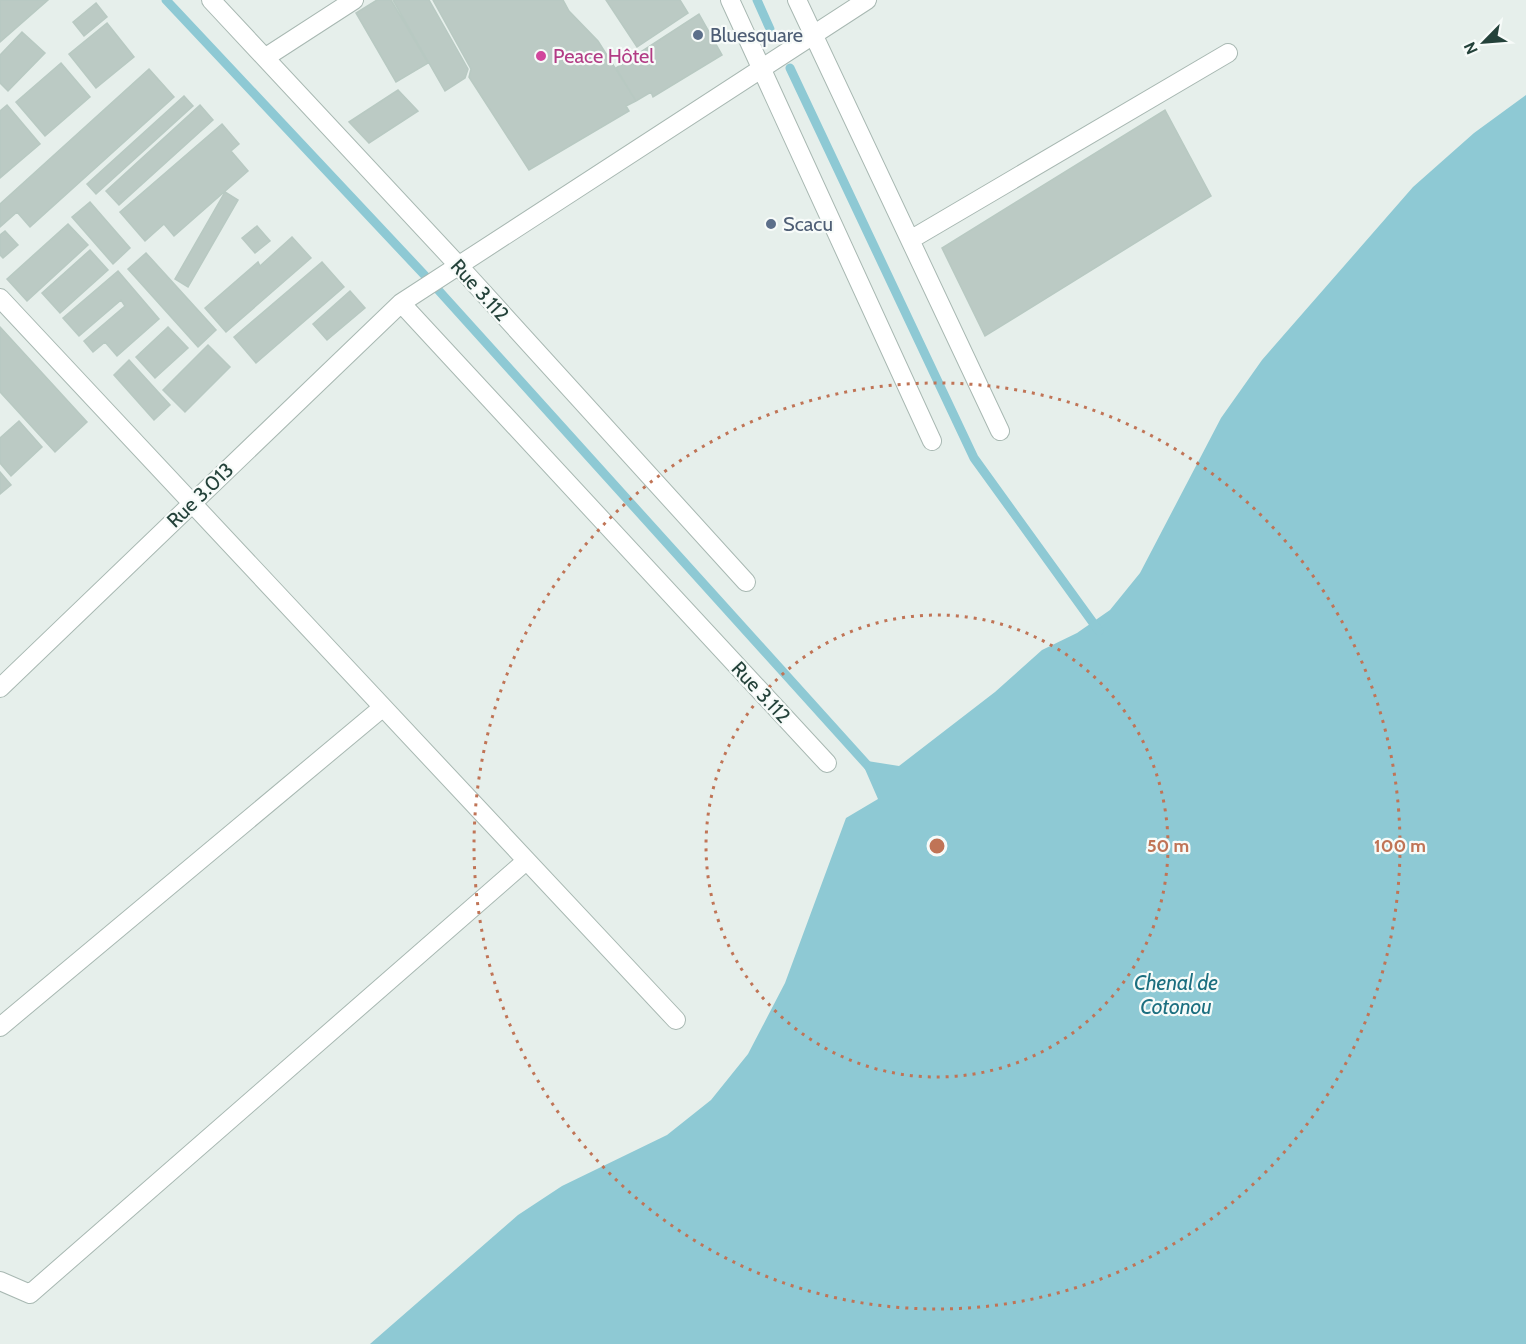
<svg xmlns="http://www.w3.org/2000/svg" width="1526" height="1344" font-family="Cabin,sans-serif">
<rect width="100%" height="100%" fill="#e6efeb"/>
<path fill="#8ec9d4" d="M1526,95v1249h-1156l148,-129 44,-29 105,-51 44,-35 37,-46 37,-71 61,-165 32,-19 -17,-39 38,6 96,-74 47,-42 35,-17 33,-23 30,-37 81,-155 41,-58 151,-173 61,-54z"/>
<g fill="none" stroke-linecap="round" stroke-linejoin="round">
<path stroke="#8ec9d4" stroke-width="9" d="M166,0l265,282 438,485
M757,0l13,29
M790,68l184,390 125,173"/>
</g>
<path fill="#bbcac4" stroke="#b8c9c2" stroke-width="1.5" d="M0,0h48l-48,42z
M377,0h14l37,63 -32,19 -40,-69z
M393,0h36l39,69 -3,9 -20,13z
M433,0h130l6,11 29,30 38,60 -10,5 3,5 -100,59 -60,-93 2,-8z
M606,0h74l8,13 -51,34z
M96,3l11,14 -23,19 -11,-14z
M699,14l23,41 -69,42 -2,-5 -15,9 -20,-33z
M107,23l27,34 -38,31 -27,-34z
M22,32l23,21 -37,38 -8,-8v-28z
M61,63l29,34 -45,39 -29,-34z
M149,69l25,28 -144,130 -13,-15 -17,15v-23z
M398,90l20,21 -49,32 -20,-21z
M184,96l9,10 -97,88 -9,-10z
M7,105l33,39 -40,34v-67z
M200,105l13,15 -94,85 -13,-14z
M1165,110l46,86 -226,140 -43,-88z
M222,124l17,20 -8,7 17,20 -74,65 -10,-12 -19,17 -25,-29z
M225,192l13,8 -50,87 -13,-8z
M90,202l40,46 -17,16 -41,-47z
M68,224l20,21 -61,56 -20,-22z
M257,226l13,15 -15,12 -13,-15z
M5,231l13,14 -15,13 -3,-3v-20z
M292,237l19,21 -85,74 -21,-24 53,-46 2,4z
M90,250l18,20 -48,43 -18,-20z
M146,253l70,77 -18,17 -70,-78z
M322,262l22,25 -88,76 -22,-26z
M118,271l41,48 -42,37 -12,-14 -12,10 -9,-11 41,-35 -4,-6 -42,36 -16,-18z
M350,291l15,17 -38,32 -14,-16z
M0,327l87,95 -32,30 -55,-60z
M168,327l20,21 -33,30 -19,-21z
M208,345l22,22 -45,45 -22,-22z
M129,360l41,45 -16,15 -40,-45z
M19,421l23,26 -31,29 -11,-13v-25z
M0,472l11,13 -11,9z"/>
<g fill="none" stroke-linecap="round" stroke-linejoin="round">
<g stroke="#a8b8b2" stroke-width="20">
<path id="minor" d="M211,0l247,265 288,317
M730,0l202,441
M797,0l203,431
M266,57l88,-57
M910,240l318,-187
M0,298l676,722
M401,303l426,460
M0,688l401,-385 466,-303
M0,1027l382,-319
M0,1281l30,13 496,-433"/>
</g>
<use href="#minor" stroke="#fff" stroke-width="18"/>
</g>
<g fill="none" stroke="#c07456" stroke-width="3" stroke-dasharray="3 6">
<circle cx="937" cy="846" r="231"/>
<circle cx="937" cy="846" r="463"/>
</g>
<g fill="#5c6f8a" stroke="#f7fbf9" stroke-width="2">
<circle cx="698" cy="35" r="6"/>
<circle cx="771" cy="224" r="6"/>
</g>
<circle fill="#d1479c" stroke="#f7fbf9" stroke-width="2" cx="541" cy="56" r="6"/>
<g text-anchor="middle" dominant-baseline="central" stroke-width="4.5" stroke-linejoin="round" paint-order="stroke">
<g font-size="20" fill="#4e5e75" stroke="#f7fbf9" text-anchor="start">
<text x="710" y="35">Bluesquare</text>
<text x="783" y="224">Scacu</text>
</g>
<g font-size="20" fill="#b23c85" stroke="#f7fbf9" text-anchor="start">
<text x="553" y="56">Peace Hôtel</text>
</g>
<g font-size="20" fill="#24423a" stroke="#f7fbf9">
<text transform="translate(480 290) rotate(48)">Rue 3.112</text>
<text transform="translate(200 495) rotate(-44)">Rue 3.013</text>
<text transform="translate(761 692) rotate(47)">Rue 3.112</text>
</g>
<g font-size="21" font-style="italic" fill="#1c6f80" stroke="#f7fbf9">
<text x="1176" y="982">Chenal de<tspan x="1176" dy="24">Cotonou</tspan></text>
</g>
</g>
<circle cx="937" cy="846" r="9" fill="#c07456" stroke="#f7fbf9" stroke-width="3"/>
<g font-size="18" text-anchor="middle" font-weight="bold" fill="#c07456" stroke="#f7fbf9" stroke-width="4.5" stroke-linejoin="round" paint-order="stroke">
<text x="1168" y="852">50 m</text>
<text x="1400" y="852">100 m</text>
</g>
<g transform="translate(1484 42) rotate(245)" stroke="#f7fbf9" stroke-width="4.5" paint-order="stroke">
<path d="M0-4.5L10 22L0 15L-10 22Z" fill="#24423a"/>
<text y="-9" font-size="16" font-weight="bold" text-anchor="middle" fill="#24423a">N</text>
</g>
</svg>
